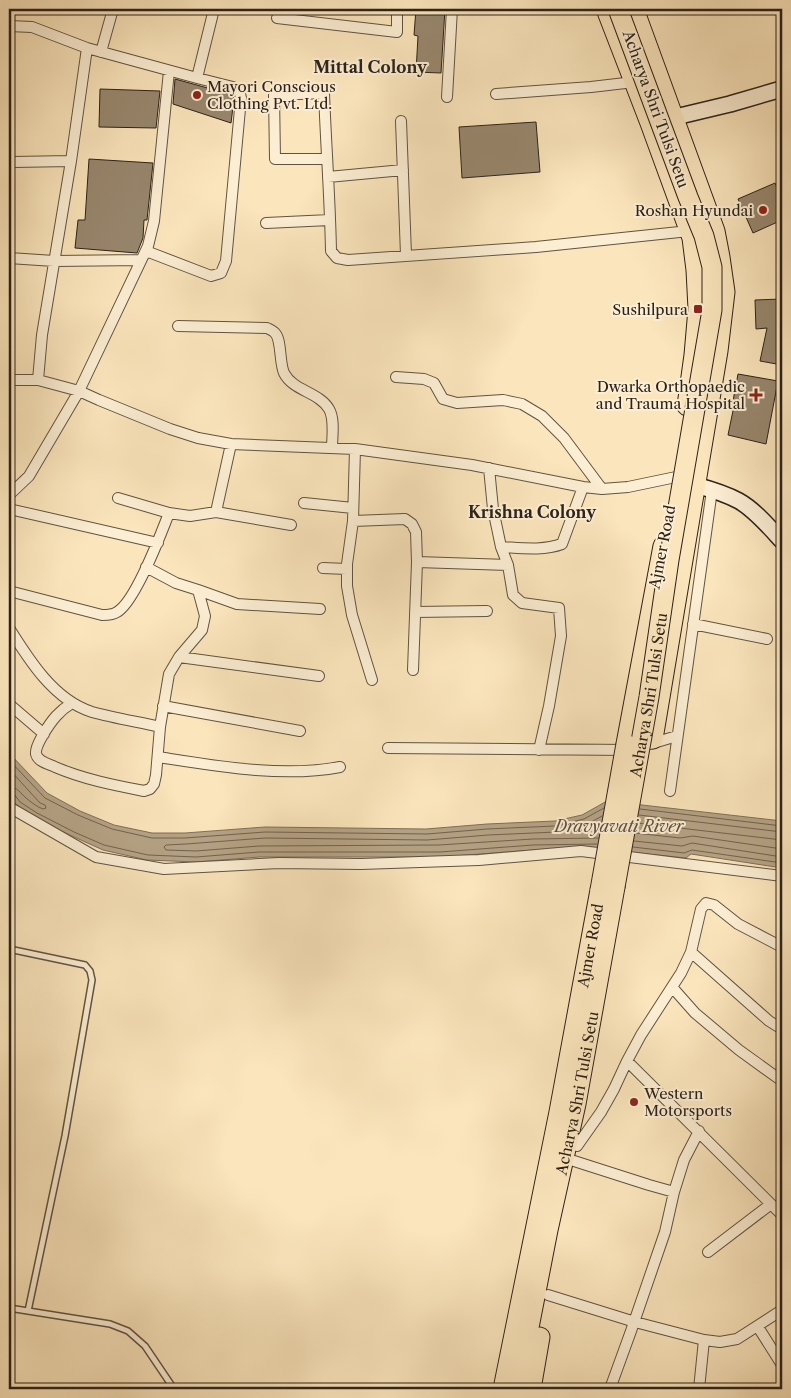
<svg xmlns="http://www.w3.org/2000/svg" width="791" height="1398" font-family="'Libre Caslon Text',serif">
<rect width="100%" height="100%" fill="#fbe5bc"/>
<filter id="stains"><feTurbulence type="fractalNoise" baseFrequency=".004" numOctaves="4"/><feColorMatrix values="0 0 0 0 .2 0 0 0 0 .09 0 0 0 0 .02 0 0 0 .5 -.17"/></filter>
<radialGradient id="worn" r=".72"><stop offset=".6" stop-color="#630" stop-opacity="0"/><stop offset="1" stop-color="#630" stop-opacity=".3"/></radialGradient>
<path fill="#b5a385" stroke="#7e6f5a" d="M9,753l38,40 33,18 34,14 38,8h33l80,-6 161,2 61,-5 68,-3 27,-6 25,-14 175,20v47l-91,-14 -5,4 -87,-9 -66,1 -93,7h-181l-63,5 -49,-2 -44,-10 -31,-14 -38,-18 -17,-13 -8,-9z"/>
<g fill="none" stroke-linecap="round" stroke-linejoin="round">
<path stroke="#706250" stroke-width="1" d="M9,760l36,38 33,17 34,14 40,9h33l80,-6 162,2 60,-5 68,-3 29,-7 20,-11
M9,769l31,34 5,2 1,3 -3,1c-6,-2 -12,-7 -17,-11 -6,-5 -8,-11 -17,-11
M9,793l5,1 6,8 17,11 37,19 30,13 44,10 48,2 63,-5h181l93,-7 64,-1
M640,809l142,17
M639,815l143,17
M637,823l145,17
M635,833l45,5 13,-2 89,13
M599,838l-66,1 -94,6 -180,1 -63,5 -30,-1 -2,-3 2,-2 20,-1 79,-6 162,2 61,-5 68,-3 30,-7 16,-9
M634,841l48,5 10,-3 90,14
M633,847l51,6 8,-3 90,13"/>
</g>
<path fill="#98876e" stroke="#2c221a" d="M416,9h29l-4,64 -25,-1 2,-36 -4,-1z
M175,79l58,16 1,4 -3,24 -58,-19z
M100,89l60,2 -4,37 -57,-1z
M536,122l4,50 -78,6 -3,-51z
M89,159l64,4 -6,57h-3l-1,18 -6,15 -62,-5 3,-28h7z
M775,183l7,17v20l-29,13 -15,-34z
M782,299v66l-22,-4 7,-33 -11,1 -1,-29z
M738,374l40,7 -12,63 -38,-9 7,-34h-2z"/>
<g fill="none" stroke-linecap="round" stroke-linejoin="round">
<g stroke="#605342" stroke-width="8">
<path id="lane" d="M9,949l76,16 5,6 2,9 -27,156 -37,175
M9,1308l101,16 18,7 17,15 29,43"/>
</g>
<g stroke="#605342" stroke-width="12">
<path id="street" d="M277,18l120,14v-23
M9,26l23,1 55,21 110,30 36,9 6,3 2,8 -15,163 -5,12 -10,3 -65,-25
M101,52l12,-43
M197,78l17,-69
M496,94l95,-7 43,-5
M447,97l5,-88
M401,121l5,134
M327,159h-52l-1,-64 50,-2c2,53 6,105 7,158l6,7 11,2 188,-13 153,-16
M13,162l58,-1
M328,177l75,-7
M266,223l64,-3
M9,258l45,3 87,-1
M178,326l89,2c2,1 5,2 7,4 8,6 5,30 10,41 9,18 35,19 45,36 6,10 3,28 3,39
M396,377l28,2 10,4 9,16 14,4 46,-3 19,4 20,12 22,22 38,51
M9,380h29l41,11 20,9 71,29 28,9 33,6 124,5 117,16 111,22 19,2 26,-2 48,-10
M38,380l4,-45 29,-174 16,-113
M355,449l-2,72 -6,43v22l5,29 20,65
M489,468l4,41 8,38 7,18 5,30 9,8 37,5 2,28 -12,70 -10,44
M9,495l20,-19 50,-85 69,-145 6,-25 15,-150
M118,498l51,15 21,3 26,-4 75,13
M304,503l49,5
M9,509l149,34
M216,512l15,-68
M353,521l52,-2 7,5 4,8 1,30 -4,108
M501,547c20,1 42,4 61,-3l21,-57
M417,562l91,3
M323,568l24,1
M198,590l39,14 83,5
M9,591l93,24c4,0 11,0 15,-3 18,-10 44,-78 52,-99
M415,612l72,-1
M693,624l74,15
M9,628c20,32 45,72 83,84 22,6 46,10 68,15
M179,657l140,19
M72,703c-13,8 -20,17 -28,30 -3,6 -9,14 -8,21 2,8 13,10 19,13 28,12 58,18 89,24l6,-2 4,-5 2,-9 4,-48 9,-53 10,-17 23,-27 3,-14 -7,-26 -22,-7 -30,-16
M9,704l35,30
M163,706l137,25
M650,744l27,-8
M388,748l241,2
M158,757c58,9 125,21 182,10
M670,791l42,-301
M9,807l87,50 68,12 115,-6 82,1 118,-4 102,-9 201,25
M691,952l78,69 13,8
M672,987l23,26 44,37 43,31
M627,1061l155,154
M577,1146l24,-34 13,-23 13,-28 14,-26 40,-62 10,-21 10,-43 5,-6 8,2 24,19 44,23
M574,1161l75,24 25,7
M708,1252l63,-48
M548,1295l87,27 69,18 16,2 17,-3 45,-29
M758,1327l24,38
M611,1386l20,-55 34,-99 9,-40 10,-32 15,-29
M699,1389l5,-49"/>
</g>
<g stroke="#2c221a" stroke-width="18">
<path id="secondary" d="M663,120l67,-16 48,-14 4,-2
M695,485c15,4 31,9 44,16 16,9 31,27 43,40"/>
</g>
<g stroke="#2c221a" stroke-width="21">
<g id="highway">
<path d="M606,9l44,114 42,115 4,32 2,39 -4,46 -7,51"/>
<path d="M634,9l81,222 5,26 5,35 -7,59 -65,388"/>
<path d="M626,744l37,-198"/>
<path id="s1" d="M503,1389l56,-277 41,-222"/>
<path id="s2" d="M517,1389l31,-159 28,-126 39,-217"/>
<path d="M531,1389l9,-52"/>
</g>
</g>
<use href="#lane" stroke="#fceed3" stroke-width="5"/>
<use href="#street" stroke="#fceed3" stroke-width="10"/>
<use href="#secondary" stroke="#fceed3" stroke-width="15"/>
<use href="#highway" stroke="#fbe5bc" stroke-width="19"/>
<g stroke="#2c221a" stroke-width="21" stroke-linecap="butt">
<g id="highway-bridge">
<path id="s3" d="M615,887l34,-190 20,-137 43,-250v-43l-8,-31 -16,-39 -70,-188"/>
<path d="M600,890l26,-146"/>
</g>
</g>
<use href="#highway-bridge" stroke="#fbe5bc" stroke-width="19"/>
</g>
<g fill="#8f2418" stroke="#fceed3" stroke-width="2">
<circle cx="197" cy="95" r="5"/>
<circle cx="763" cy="210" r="5"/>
<rect x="693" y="304" width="10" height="10" rx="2.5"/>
<path d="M753.5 387.5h5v5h5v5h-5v5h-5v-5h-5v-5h5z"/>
<circle cx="634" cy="1102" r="5"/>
</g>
<g text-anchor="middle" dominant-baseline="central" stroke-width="4" stroke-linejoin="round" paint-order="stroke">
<g font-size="15" fill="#2c221a" stroke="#fceed3" text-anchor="end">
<text x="207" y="86" text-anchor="start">Mayori Conscious<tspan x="207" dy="17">Clothing Pvt. Ltd.</tspan></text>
<text x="753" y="210">Roshan Hyundai</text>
<text x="688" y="309">Sushilpura</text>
<text x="745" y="386">Dwarka Orthopaedic<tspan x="745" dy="17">and Trauma Hospital</tspan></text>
<text x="644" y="1093" text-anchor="start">Western<tspan x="644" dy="17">Motorsports</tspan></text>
</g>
<g font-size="15" fill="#2c221a" stroke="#fceed3">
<text transform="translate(656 109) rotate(70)">Acharya Shri Tulsi Setu</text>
<text transform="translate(662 547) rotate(-79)">Ajmer Road</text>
<text stroke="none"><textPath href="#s3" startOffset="195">Acharya Shri Tulsi Setu</textPath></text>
<text stroke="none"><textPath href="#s1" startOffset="452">Ajmer Road</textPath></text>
<text stroke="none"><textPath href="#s2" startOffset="302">Acharya Shri Tulsi Setu</textPath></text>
</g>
<g font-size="16" font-weight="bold" fill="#2c221a" stroke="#fceed3">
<text x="370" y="67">Mittal Colony</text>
<text x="532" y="512">Krishna Colony</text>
</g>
<g font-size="16" font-style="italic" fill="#5c4f3f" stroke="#fceed3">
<text x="619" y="826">Dravyavati River</text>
</g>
</g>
<rect width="791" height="1398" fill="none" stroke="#fbe5bc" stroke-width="30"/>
<rect x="10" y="10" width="771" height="1378" fill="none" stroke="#2c221a" stroke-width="2.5"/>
<rect x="15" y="15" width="761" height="1368" fill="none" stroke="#2c221a"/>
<rect width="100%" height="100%" filter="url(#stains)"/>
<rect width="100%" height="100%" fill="url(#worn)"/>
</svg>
